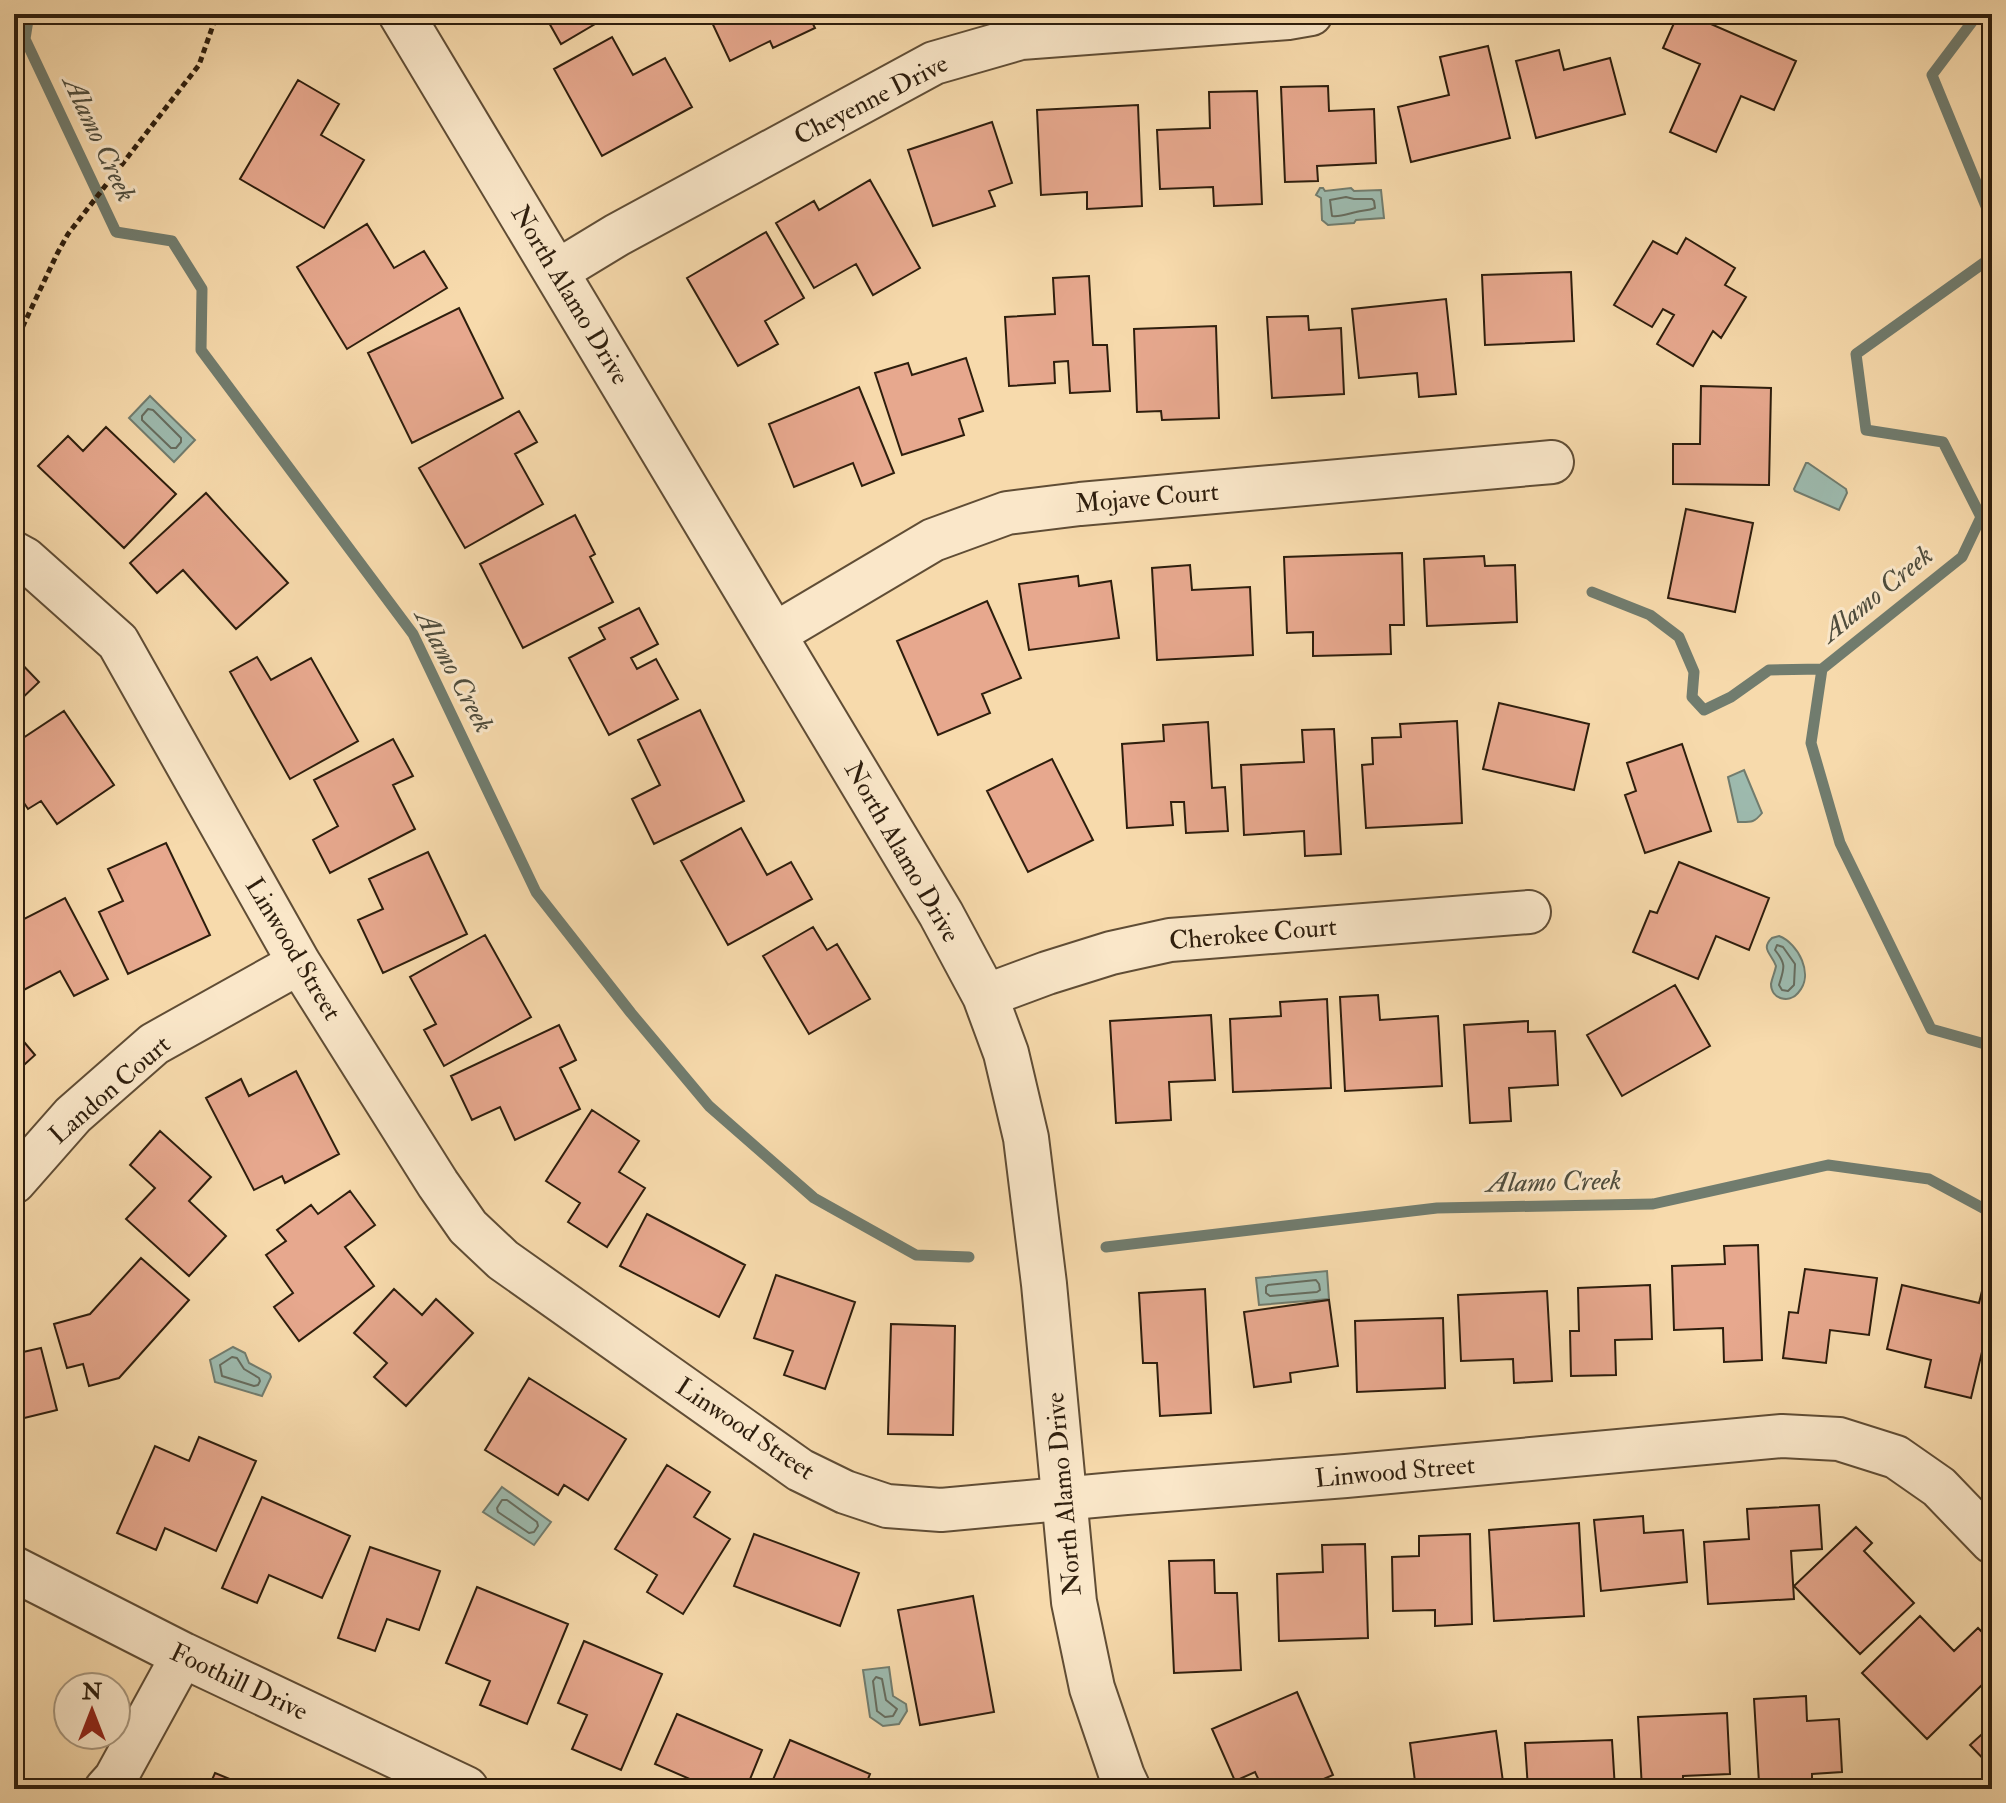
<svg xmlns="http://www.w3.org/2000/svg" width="2006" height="1803" font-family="'IM FELL Double Pica',serif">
<rect width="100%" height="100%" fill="#f7daac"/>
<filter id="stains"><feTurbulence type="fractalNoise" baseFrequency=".0025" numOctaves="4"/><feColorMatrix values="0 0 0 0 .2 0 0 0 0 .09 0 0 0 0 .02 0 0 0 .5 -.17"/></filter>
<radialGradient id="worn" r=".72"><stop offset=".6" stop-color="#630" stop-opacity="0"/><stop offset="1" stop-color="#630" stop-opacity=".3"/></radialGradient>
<path fill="#9dbaae" stroke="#717c6e" stroke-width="2" d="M1320,188h3l2,3 26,-3 3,3 27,-1 3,28 -28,2 -2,3 -26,2 -6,-5 -1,-22 -5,-3z
M150,396l45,44 -21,22 -45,-44z
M1806,463h2l38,26 1,4 -8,17 -44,-19 -1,-2z
M1744,770l18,43c-8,10 -11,9 -24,9l-10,-45z
M1779,936c19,7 36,39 19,57 -9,11 -27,6 -27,-9 1,-6 4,-12 5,-18 -4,-12 -16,-17 -4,-28z
M1327,1271l2,28 -70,6 -3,-27z
M233,1347l12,6 4,10 21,11 1,3 -9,19 -47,-14 -5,-22z
M502,1487l49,35 -17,23 -51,-33z
M889,1667l4,29 13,8 1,7 -8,13 -16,2 -13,-9 -7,-47z"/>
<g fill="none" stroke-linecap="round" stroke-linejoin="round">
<path stroke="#666c5e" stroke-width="2" d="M1346,197l8,2h18l2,2 1,7c-7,3 -12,2 -19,4 -9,2 -15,5 -24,4l-2,-16z
M148,409l5,1 28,28v4l-5,6h-5l-29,-28v-4z
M1777,945l6,2 12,17 -1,21 -6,6 -6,-1 -3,-5c5,-17 8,-20 -4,-35z
M1316,1280l3,4 1,6 -3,2 -47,4 -4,-3v-6l2,-2z
M232,1357l5,1 7,11 15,9 1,3 -2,4 -4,1 -32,-10 -2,-11z
M502,1500h5l30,22 1,4 -4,6 -5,1 -31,-21 -1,-4z
M876,1677l6,2 4,21 11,9 -4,7 -8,1 -8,-6 -4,-30z"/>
<path stroke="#717c6e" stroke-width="11" d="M29,14l-4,25 91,193 56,9 30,48 -1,61 212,284 123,258 95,121 78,93 105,92 102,57 53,2
M1978,14l-46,61 60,146
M1992,257l-136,97 10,76 77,12 38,75 -19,40 -140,112 -11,74 29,100 91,186 61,17
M1592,592l58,23 29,22 15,35 -2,25 12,13 27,-13 38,-27 53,-1
M1106,1247l331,-39 216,-4 175,-39 101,14 63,34"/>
</g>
<path fill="#e7a88e" stroke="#2e1e0d" stroke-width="2" d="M544,14h61l2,3 -46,27z
M708,14h100l7,14 -42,20 -3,-7 -40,20z
M1678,14h10l108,47 -22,49 -33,-14 -25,56 -46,-20 30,-68 -37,-16z
M612,37l21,38 32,-17 27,49 -90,49 -48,-87z
M1488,46l22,92 -99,24 -13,-55 51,-12 -9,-38z
M1559,50l5,20 46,-12 15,56 -89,24 -20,-77z
M298,80l41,24 -18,31 43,25 -40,68 -84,-49z
M1328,86l1,25 45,-2 2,54 -59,3 1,15 -33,1 -4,-95z
M1257,91l5,113 -48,2 -1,-19 -53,2 -3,-59 53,-2 -1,-36z
M1138,105l4,101 -55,3v-17l-46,3 -4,-85z
M992,122l20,61 -23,8 6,15 -62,20 -25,-76z
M870,180l50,88 -47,27 -17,-31 -42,24 -38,-65 38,-22 5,9z
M367,224l27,44 30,-17 23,37 -100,61 -50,-82z
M766,232l38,66 -39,23 13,23 -40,22 -51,-88z
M1686,238l49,30 -10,17 21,12 -25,41 -8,-7 -20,35 -36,-22 17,-29 -11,-6 -11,18 -38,-22 39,-64 24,13z
M1571,272l3,69 -89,4 -3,-70z
M1089,276l4,69h14l3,46 -40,2 -2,-32 -14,1 1,21 -46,3 -4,-69 50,-3 -2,-36z
M1446,299l10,95 -37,3 -2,-24 -58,5 -7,-69z
M459,308l44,90 -91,45 -44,-90z
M1308,316l1,14 32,-2 3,66 -72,4 -5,-81z
M1216,326l3,92 -57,2 -1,-9 -24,1 -3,-83z
M966,358l17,53 -24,8 5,16 -62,20 -27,-82 33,-10 4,12z
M1701,386l70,2 -2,97 -96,-1v-40h27z
M859,387l35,86 -32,13 -9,-23 -59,24 -25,-63z
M519,411l18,31 -22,12 28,50 -78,44 -46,-80z
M106,427l70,67 -52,54 -86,-82 30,-30 15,15z
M206,493l82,90 -52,46 -53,-59 -26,23 -27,-30z
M1686,509l67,14 -18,89 -67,-14z
M575,515l20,39 -5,3 23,45 -90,46 -43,-84z
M1402,553l2,72h-14l1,29 -78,2v-24l-26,1 -3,-76z
M1484,556l1,10 30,-1 2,57 -90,4 -3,-67z
M1190,565l2,25 58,-3 3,68 -96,5 -5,-92z
M1078,576l1,10 32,-5 8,57 -90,12 -10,-66z
M987,601l34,77 -39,16 8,19 -52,22 -41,-94z
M639,608l19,36 -27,14 6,11 19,-10 22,40 -69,36 -40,-77 36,-19 -6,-11z
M14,656l25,26 -25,24z
M257,657l14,23 40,-22 47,83 -68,38 -60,-107z
M1499,703l90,21 -15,66 -91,-21z
M700,710l44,91 -90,43 -22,-45 28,-14 -22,-45z
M64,711l50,74 -57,39 -16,-23 -13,8 -14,-21v-9l7,-5 -7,-10v-20z
M1457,721l5,102 -96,5 -4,-63 11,-1 -1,-26 29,-1 -1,-13z
M1208,722l4,66 13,-1 3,44 -42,2 -2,-31h-13l2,23 -46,3 -5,-84 42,-3 -1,-16z
M1334,729l7,125 -36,2 -1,-25 -60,4 -3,-70 63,-3 -2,-32z
M393,739l20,37 -20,9 22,44 -85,44 -17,-33 25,-14 -24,-46z
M1682,744l29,87 -66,22 -20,-58 11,-4 -9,-28z
M1052,759l41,81 -65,32 -41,-81z
M741,828l26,47 24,-13 21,37 -84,46 -47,-84z
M166,843l44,92 -82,39 -29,-62 24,-11 -15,-32z
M428,852l39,82 -84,39 -25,-53 25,-11 -14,-30z
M1679,862l90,36 -20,52 -33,-14 -18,43 -65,-27 17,-41 7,2z
M65,898l43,81 -34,17 -14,-25 -46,24v-71z
M813,927l14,23 10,-6 33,55 -61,35 -46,-78z
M485,935l46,82 -87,49 -20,-36 12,-6 -26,-47z
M1675,985l35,61 -88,50 -35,-61z
M1378,995l2,25 58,-4 4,70 -97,5 -5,-94z
M1327,999l4,89 -98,4 -3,-73 51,-3 -1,-14z
M1211,1015l4,65 -46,2 2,38 -55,3 -6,-102z
M1528,1021v11l27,-1 3,54 -49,3 2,33 -41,2 -6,-98z
M559,1025l17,35 -16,8 20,41 -65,31 -15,-33 -28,13 -21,-44z
M14,1030l21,25 -21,19z
M296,1071l43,83 -54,29 -3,-7 -28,14 -48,-92 35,-19 8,17z
M592,1110l47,31 -20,31 26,16 -38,59 -39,-25 12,-19 -34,-22z
M160,1131l51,46 -22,24 37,35 -37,40 -63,-57 29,-31 -25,-23z
M350,1191l25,34 -30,22 29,39 -75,55 -25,-34 19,-14 -27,-38 20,-14 -9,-11 34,-25 7,9z
M647,1214l98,51 -26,52 -99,-51z
M1758,1245l4,115 -38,2 -1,-34 -49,2 -2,-64 53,-2 -1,-18z
M141,1258l48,42 -70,78 -30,8 -6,-22 -16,4 -13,-44 36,-10z
M1805,1269l72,9 -8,57 -39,-5 -4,33 -43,-5 6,-46 9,1z
M776,1275l79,27 -30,87 -41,-14 9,-24 -39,-13z
M1650,1285l2,54 -37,1 1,35 -45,1 -1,-45h9l-1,-43z
M1902,1285l77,18 4,-16 9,2v21l-21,88 -46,-11 6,-27 -44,-11z
M394,1289l28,26 14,-16 37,34 -67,73 -32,-29 13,-14 -33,-30z
M1205,1289l6,124 -51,3 -3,-53h-14l-4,-70z
M1547,1291l5,90 -38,2 -1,-24 -52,2 -3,-66z
M1329,1300l9,66 -48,7 1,9 -37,5 -10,-75z
M1443,1318l2,70 -88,4 -2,-71z
M891,1324l64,2 -2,109 -65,-1z
M41,1348l16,62 -41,10 1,4h-3v-70z
M529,1378l97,61 -38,61 -24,-15 -6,10 -73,-45z
M199,1437l57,24 -40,90 -51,-23 -9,22 -39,-17 38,-87 34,15z
M667,1465l43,27 -16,25 36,22 -47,75 -36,-22 10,-17 -42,-26z
M262,1497l88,39 -28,62 -53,-23 -12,28 -35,-15z
M1819,1505l3,44 -31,2 3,48 -86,5 -4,-62 45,-3 -2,-30z
M1643,1516l1,17 39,-3 4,52 -86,9 -7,-71z
M1579,1523l5,93 -90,5 -5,-91z
M1856,1527l16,16 -8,8 50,52 -54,51 -66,-68z
M754,1534l105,39 -19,53 -106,-40z
M1470,1534l2,90 -37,2v-16l-42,1 -1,-54 27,-1v-20z
M1365,1544l3,94 -89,3 -2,-67 46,-2 -1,-27z
M370,1547l70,24 -21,59 -32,-11 -12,32 -37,-13z
M1214,1560l1,33h22l4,77 -67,3 -5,-112z
M477,1587l91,37 -41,100 -47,-19 10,-24 -44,-18z
M973,1596l21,116 -74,13 -22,-115z
M1920,1616l34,35 24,-23 14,14v33l-65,64 -65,-66z
M584,1641l78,33 -41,96 -49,-21 15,-34 -29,-12z
M1297,1692l36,83 -33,14h-37l-8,-17 -20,9 -23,-52z
M1806,1696l1,25 32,-2 3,53 -30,2v7l-53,2 -5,-84z
M1727,1713l3,61 -47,2v13h-41l-4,-72z
M677,1714l85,36 -16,39h-49l2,-6 -44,-19z
M1992,1725v43l-22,-23z
M1496,1731l8,58h-88l-6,-46z
M790,1740l80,34 -6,15h-95z
M1612,1740l3,49h-87l-3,-46z
M215,1773l39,16h-46z"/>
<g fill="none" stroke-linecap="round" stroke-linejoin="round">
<g stroke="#604d35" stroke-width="46">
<path id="minor" d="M556,272l61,-37 317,-172 87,-25 267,-20 23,-4
M14,553l11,6 93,83 181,321 139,221 30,43 35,33 297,210 45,22 42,14 54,4 185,-17 220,-17 436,-40 57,3 57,18 43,30 53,55
M773,635l160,-95 74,-27 73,-9 472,-42
M985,996l62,-23 64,-20 59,-13 359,-28
M14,1182l59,-67 81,-71 145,-81
M106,1789l9,-10 68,-124"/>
</g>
<g stroke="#604d35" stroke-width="48">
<path id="tertiary" d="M401,14l540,900 44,82 21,57 20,85 18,146 30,318 18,86 30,88 6,13
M14,1569l169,86 283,134"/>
</g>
<path stroke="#2e1e0d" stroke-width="5" stroke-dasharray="6 4" stroke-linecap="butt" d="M14,345l43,-91 11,-20 131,-169 18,-51"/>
<use href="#minor" stroke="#fae7c9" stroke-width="42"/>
<use href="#tertiary" stroke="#fae7c9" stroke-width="44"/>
</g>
<g text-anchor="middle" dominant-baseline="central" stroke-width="6" stroke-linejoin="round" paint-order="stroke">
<g font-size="26" fill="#2e1e0d" stroke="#fae7c9">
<text transform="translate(871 100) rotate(-27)">Cheyenne Drive</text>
<text transform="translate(570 295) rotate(59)">North Alamo Drive</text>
<text transform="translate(1147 498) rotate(-5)">Mojave Court</text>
<text transform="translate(902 852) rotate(60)">North Alamo Drive</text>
<text transform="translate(1253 934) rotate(-5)">Cherokee Court</text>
<text transform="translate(293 949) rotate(59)">Linwood Street</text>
<text transform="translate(110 1090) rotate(-41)">Landon Court</text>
<text transform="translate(745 1429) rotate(34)">Linwood Street</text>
<text transform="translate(1395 1472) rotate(-5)">Linwood Street</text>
<text transform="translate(1064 1494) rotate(-95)">North Alamo Drive</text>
<text transform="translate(239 1682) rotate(25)">Foothill Drive</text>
</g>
<g font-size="28" font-style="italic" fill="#4f4d3d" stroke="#fae7c9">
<text transform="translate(99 139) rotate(65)">Alamo Creek</text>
<text transform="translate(1877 594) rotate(-39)">Alamo Creek</text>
<text transform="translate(454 671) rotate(62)">Alamo Creek</text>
<text transform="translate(1554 1182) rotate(-1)">Alamo Creek</text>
</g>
</g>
<rect width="2006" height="1803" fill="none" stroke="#f7daac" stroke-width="48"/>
<rect x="16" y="16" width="1974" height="1771" fill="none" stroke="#2e1e0d" stroke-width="4"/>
<rect x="24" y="24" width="1958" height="1755" fill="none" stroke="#2e1e0d" stroke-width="2"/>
<g transform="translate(92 1711)"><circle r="38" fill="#fae7c9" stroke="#a8977e" stroke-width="2"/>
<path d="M0-6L14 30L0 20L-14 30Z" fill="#8f2418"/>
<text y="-12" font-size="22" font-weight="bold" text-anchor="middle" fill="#2e1e0d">N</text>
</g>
<rect width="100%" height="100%" filter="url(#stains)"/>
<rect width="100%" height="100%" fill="url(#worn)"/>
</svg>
